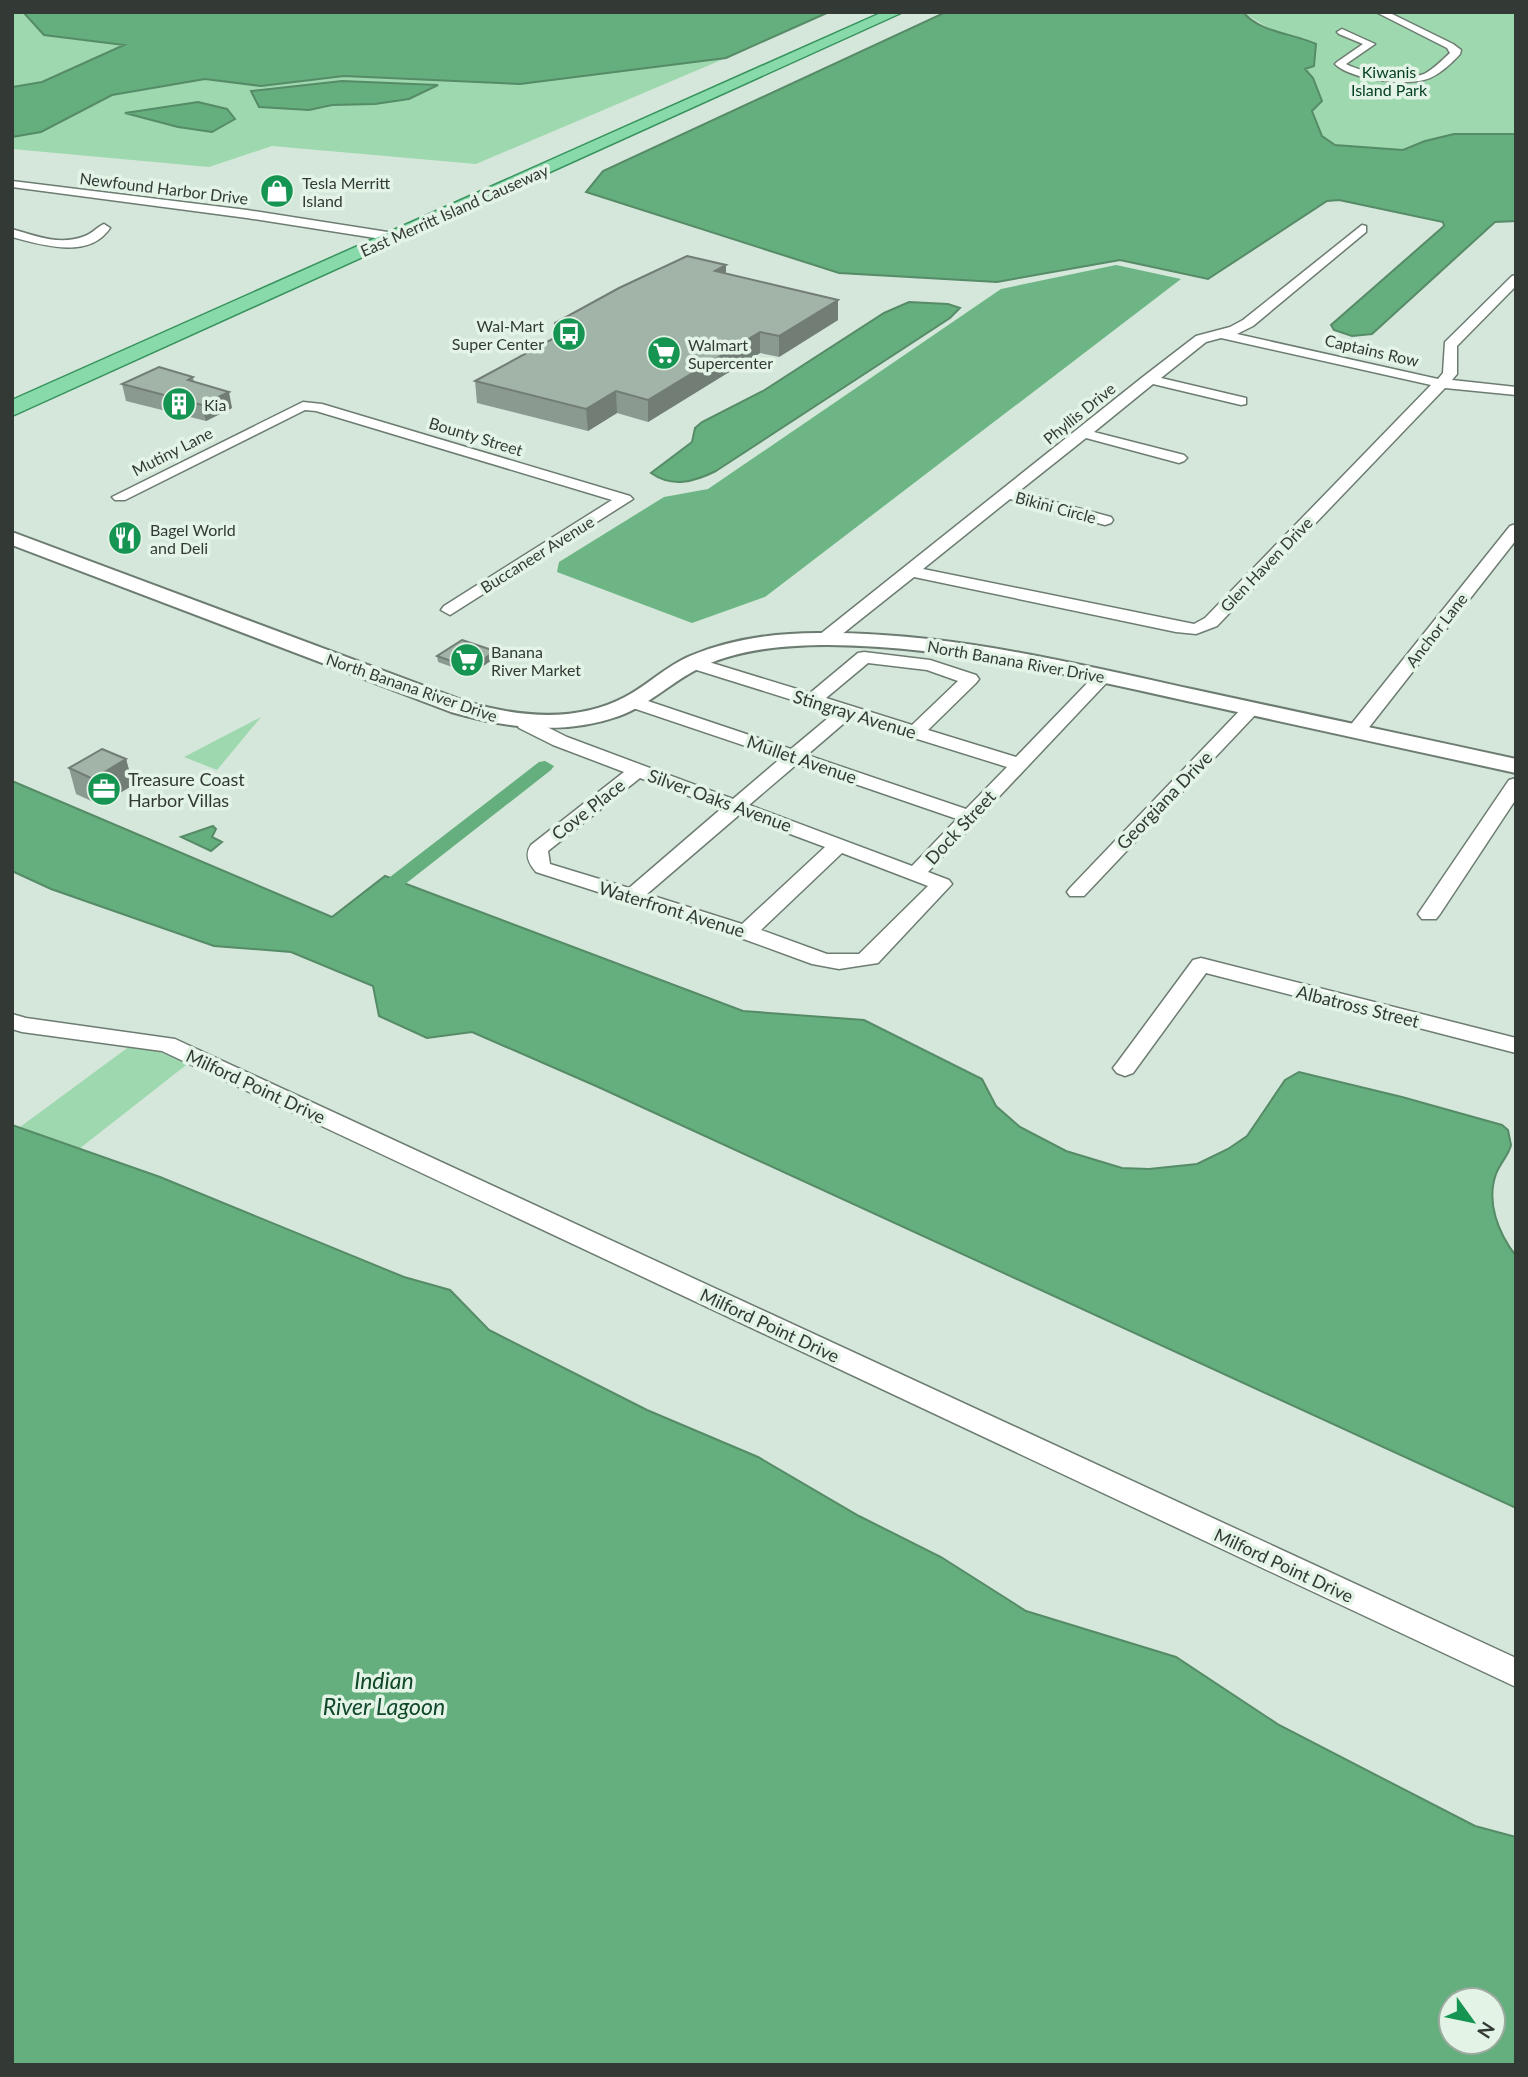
<svg xmlns="http://www.w3.org/2000/svg" width="1528" height="2077" font-family="Lato,sans-serif">
<rect width="100%" height="100%" fill="#d5e7da"/>
<path fill="#9ed8af" d="M12,12h11l21,23 81,10 -83,37 -30,5z
M1243,12h273v122h-62l-29,7 -22,9 -69,-5 -12,-9 -10,-26 10,-10 -18,-31 2,-30 -30,-6z
M726,58l-250,106 -204,-18 -63,21 -197,-18v-12l29,-5 71,-37 93,-16 56,7 83,-10 176,8z
M261,717l-44,53 -33,-13z
M130,1046l17,2 43,14 -111,87 -59,-22z"/>
<path fill="#6db584" d="M1116,265l65,14 -416,318 -73,26 -135,-51 2,-10 105,-65 44,-8 293,-200z"/>
<path fill="#65ae7d" stroke="#568b67" stroke-width="2" fill-rule="evenodd" d="M23,12h806l-103,46 -206,26 -176,-8 -83,10 -56,-7 -93,16 -71,37 -29,5v-50l30,-5 82,-37 -80,-10z
M946,12h297c17,21 50,21 73,32l-2,22 -9,3 8,9 9,23 -10,10 10,25 13,9 68,5 22,-9 29,-7h62v87l-21,1 -123,112 -20,2 -18,-6 -3,-5 113,-99 -1,-4 -104,-22 -12,1 -119,78 -88,-19 -123,22 -158,-9 -253,-81 17,-21z
M342,81l96,4 -29,14 -34,5 -43,1 -23,5 -50,-3 -8,-16z
M198,102l29,7 8,10 -23,13 -34,-5 -53,-14z
M909,302l39,2 12,4 -10,10 -234,153c-22,11 -44,17 -65,2l41,-31 3,-14 7,-6 61,-31 121,-78z
M12,781l320,136 53,-41 358,135 121,9 118,59 14,27 24,21 46,24 56,17 27,1 48,-5 31,-15 19,-13 38,-56 14,-8 103,25 100,28 6,5 3,15c-2,10 -11,18 -15,29 -10,28 2,59 20,82v252l-920,-422 -124,-54 -45,6 -48,-22 -6,-30 -82,-34 -77,-6 -163,-57 -39,-18z
M213,826l3,3 -4,8 10,5 -11,9 -30,-14z
M12,1125l148,52 244,100 46,13 39,40 158,80 111,47 101,59 82,41 85,54 150,46 103,68 196,101 41,11v228h-1504zM1493,2000v42h-42v-42z"/>
<g fill="none" stroke-linecap="round" stroke-linejoin="round">
<path fill="#65ae7d" fill-rule="evenodd" d="M545,761l9,5 -3,4 -147,115h-14l-3,-4 3,-4 149,-115z"/>
<g stroke="#6d7c71" stroke-width="3">
<path id="minor" d="M1376,12h12l65,32 8,6 -1,4c-8,9 -19,19 -30,24 -21,9 -79,2 -95,-14l2,-2 26,-18 -24,-10 -2,-2 5,-3 33,15 -29,20c17,9 60,17 78,10 10,-5 18,-14 26,-21l-3,-5z
M12,181l235,29 147,23 6,4 -6,4 -147,-23 -235,-31z
M104,224l6,4c-21,32 -68,17 -98,9v-8c24,7 48,17 73,7 8,-3 12,-9 19,-12z
M1362,225l4,1v6l-113,94 -16,8 201,45 5,-6 2,-31 67,-66 4,-1v11l-59,60v28l-5,6 64,7v8l-71,-7 -228,238 -21,8 -20,-2 -262,-55 -83,66h-12l-3,-4 3,-4 325,-259 52,-40 34,-9 13,-7zM1221,338l210,47 -226,233 -11,6 -271,-55 87,-70 95,26 6,-2 2,-3 -2,-3 -93,-25 68,-54 93,25 5,-2 3,-3 -3,-3 -90,-23 59,-48 88,21 5,-1v-6l-85,-20 45,-36z
M303,402l19,2 308,92 3,3 -183,116 -9,-5 3,-4 168,-106 -296,-89 -11,-1 -180,90h-10l-3,-3z
M1516,524v16l-153,195h-14l-2,-4 2,-4 161,-201z
M864,652l66,8 46,15 3,4 -3,4 -48,47 88,27 81,-84h12l3,4 -184,195 21,8 3,4 -74,79 -39,6 -27,-5 -74,-27 -202,-65c-7,-8 -12,-17 -5,-27l93,-73 -71,-27 -34,-17 -2,-4 2,-4h14l34,17 166,62 48,-41 -154,-52 -3,-4 3,-4h12l152,51 43,-36 -147,-46 -3,-4 3,-4h12l111,34 48,-40zM868,663l59,7 31,11 -46,44 -86,-27zM850,718l157,49 -41,42 -159,-54zM797,764l160,55 -45,47 -163,-61zM640,778l82,30 -93,80 -79,-24 -2,-13zM739,815l86,32 -83,77 -95,-30zM842,853l86,33 -69,68h-32l-66,-24z
M1251,703l6,2 3,4 -3,4 -173,183h-14l-3,-4 3,-4 175,-183z
M1516,778v21l-76,115 -4,5h-14l-4,-5 91,-134z
M1201,958l315,80v15l-310,-80 -73,100 -8,3 -8,-3 -4,-5 4,-5 76,-103z
M12,1014l14,4 149,21 1341,619v29l-1354,-636 -140,-19 -10,-3z"/>
</g>
<g stroke="#6d7c71" stroke-width="4">
<path id="tertiary" d="M12,532l455,170c52,15 109,21 158,-5 23,-12 41,-31 65,-41 43,-18 91,-24 138,-23 121,0 241,29 359,55 109,24 219,47 329,71v14c-110,-24 -219,-48 -329,-72 -118,-26 -238,-55 -359,-56 -44,0 -95,4 -134,26 -26,14 -47,35 -75,45 -57,20 -112,12 -168,-4l-439,-167z"/>
</g>
<g stroke="#37925d" stroke-width="3">
<path id="primary" d="M883,12h20l-891,404v-16z"/>
</g>
<use href="#minor" fill="#fff" fill-rule="evenodd"/>
<use href="#tertiary" fill="#fff" fill-rule="evenodd"/>
<use href="#primary" fill="#88daab" fill-rule="evenodd"/>
</g>
<path fill="#8b9a90" d="M726,274l112,26v20l-59,37 -19,-4 -112,69 -31,-9 -29,18 -111,-28 -2,-22 81,-44 -1,-14z
M193,377l1,5 38,26 -26,13 -80,-20 -4,-17z
M437,656l59,1 -24,17 -34,-12z
M126,759l7,26 -33,20 -24,-11 -7,-26z"/>
<path fill="#717d75" d="M726,265v20l-11,-14z
M838,300v20l-59,37v-21z
M760,332v21l-112,69v-22z
M616,391l1,22 -29,18 -2,-22z
M229,392l3,16 -26,13 -4,-16z
M495,651l1,6 -24,17 -1,-6z
M126,759l7,26 -33,20 -7,-26z"/>
<path fill="#a2b3a7" stroke="#717d75" stroke-width="2" d="M687,256l39,9 -11,6 123,29 -59,36 -19,-4 -112,68 -32,-9 -30,18 -111,-28 83,-45 -3,-13 64,-35z
M159,367l34,10 -5,3 41,12 -27,13 -80,-21z
M462,640l33,11 -24,17 -34,-12z
M102,749l24,10 -33,20 -24,-11z"/>
<defs>
<g id="shop-disc" transform="scale(1.75)"><circle r="9.5" fill="#159452" stroke="#e3f4e7"/><path d="M-5-2.5h2.3a2.7 3.5 0 0 1 5.4 0H5L5.5 6h-11ZM-1.5-2.5h3a1.5 2.3 0 0 0-3 0Z" fill="#fff"/></g>
<g id="bus-disc" transform="scale(1.75)"><circle r="9.5" fill="#159452" stroke="#e3f4e7"/><path d="M-5-6H5V4H4V6H2V4H-2V6H-4V4H-5ZM-3.5-4V0h7V-4ZM-3.5 1.2v1.5H-2V1.2ZM2 1.2v1.5H3.5V1.2Z" fill="#fff"/></g>
<g id="supermarket-disc" transform="scale(1.75)"><circle r="9.5" fill="#159452" stroke="#e3f4e7"/><path d="M-6-5.5h2.5l.6 2H6L4.5 2H-2.5L-4.4-4H-6ZM-1.5 3.2a1.3 1.3 0 1 0 .1 0ZM3 3.2a1.3 1.3 0 1 0 .1 0Z" fill="#fff"/></g>
<g id="building-disc" transform="scale(1.75)"><circle r="9.5" fill="#159452" stroke="#e3f4e7"/><path d="M-4-6H4V6H1V3H-1V6H-4ZM-2.5-4.3h1.7v1.8h-1.7ZM.8-4.3h1.7v1.8H.8ZM-2.5-1h1.7V.8h-1.7ZM.8-1h1.7V.8H.8Z" fill="#fff"/></g>
<g id="restaurant-disc" transform="scale(1.75)"><circle r="9.5" fill="#159452" stroke="#e3f4e7"/><path d="M-5-6h1v4h1v-4h1v4h1v-4h1v5L-1.5 .5V6h-2V.5L-5-1ZM5-6V6H3V1.5H1.5Q1.5-4 5-6Z" fill="#fff"/></g>
<g id="office-disc" transform="scale(1.75)"><circle r="9.5" fill="#159452" stroke="#e3f4e7"/><path d="M-6-3h4V-5.5h4V-3h4V5H-6ZM-1-4.5V-3h2v-1.5ZM-6 0V1H6V0Z" fill="#fff"/></g>
</defs>
<g fill-rule="evenodd">
<use href="#shop-disc" x="277" y="191"/>
<use href="#bus-disc" x="569" y="334"/>
<use href="#supermarket-disc" x="664" y="353"/>
<use href="#building-disc" x="179" y="404"/>
<use href="#restaurant-disc" x="125" y="538"/>
<use href="#supermarket-disc" x="467" y="660"/>
<use href="#office-disc" x="104" y="789"/>
</g>
<g text-anchor="middle" dominant-baseline="central" stroke-width="7" stroke-linejoin="round" paint-order="stroke">
<g font-size="16" fill="#054021" stroke="#e3f4e7">
<text x="1389" y="71">Kiwanis<tspan x="1389" dy="18">Island Park</tspan></text>
</g>
<g font-size="16" fill="#333a35" stroke="#e3f4e7" text-anchor="start">
<text x="302" y="182">Tesla Merritt<tspan x="302" dy="18">Island</tspan></text>
<text x="544" y="325" text-anchor="end">Wal-Mart<tspan x="544" dy="18">Super Center</tspan></text>
<text x="688" y="344">Walmart<tspan x="688" dy="18">Supercenter</tspan></text>
<text x="204" y="404">Kia</text>
<text x="150" y="529">Bagel World<tspan x="150" dy="18">and Deli</tspan></text>
<text x="491" y="651">Banana<tspan x="491" dy="18">River Market</tspan></text>
</g>
<g font-size="16" fill="#333a35" stroke="#e3f4e7">
<text transform="translate(164 188) rotate(7)">Newfound Harbor Drive</text>
<text transform="translate(454 210) rotate(-24)">East Merritt Island Causeway</text>
<text transform="translate(1372 350) rotate(13)">Captains Row</text>
<text transform="translate(1079 413) rotate(-39)">Phyllis Drive</text>
<text transform="translate(476 436) rotate(17)">Bounty Street</text>
<text transform="translate(172 451) rotate(-27)">Mutiny Lane</text>
<text transform="translate(1056 507) rotate(15)">Bikini Circle</text>
<text transform="translate(537 554) rotate(-32)">Buccaneer Avenue</text>
<text transform="translate(1266 564) rotate(-46)">Glen Haven Drive</text>
<text transform="translate(1436 630) rotate(-52)">Anchor Lane</text>
<text transform="translate(1016 661) rotate(10)">North Banana River Drive</text>
<text transform="translate(412 687) rotate(19)">North Banana River Drive</text>
</g>
<g font-size="18" fill="#333a35" stroke="#e3f4e7">
<text transform="translate(855 714) rotate(17)">Stingray Avenue</text>
<text transform="translate(802 759) rotate(19)">Mullet Avenue</text>
<text transform="translate(720 800) rotate(20)">Silver Oaks Avenue</text>
<text transform="translate(1164 800) rotate(-46)">Georgiana Drive</text>
<text transform="translate(588 809) rotate(-38)">Cove Place</text>
<text transform="translate(960 827) rotate(-47)">Dock Street</text>
<text transform="translate(672 909) rotate(17)">Waterfront Avenue</text>
<text transform="translate(1358 1006) rotate(14)">Albatross Street</text>
<text transform="translate(256 1086) rotate(25)">Milford Point Drive</text>
<text transform="translate(770 1325) rotate(25)">Milford Point Drive</text>
<text transform="translate(1284 1565) rotate(25)">Milford Point Drive</text>
</g>
<g font-size="18" fill="#333a35" stroke="#e3f4e7" text-anchor="start">
<text x="128" y="779">Treasure Coast<tspan x="128" dy="21">Harbor Villas</tspan></text>
</g>
<g font-size="23" font-style="italic" fill="#104828" stroke="#e3f4e7">
<text x="384" y="1680">Indian<tspan x="384" dy="26">River Lagoon</tspan></text>
</g>
</g>
<rect width="1528" height="2077" fill="none" stroke="#333a35" stroke-width="28"/>
<g transform="translate(1472 2021) rotate(123)"><circle r="33" fill="#e3f4e7" stroke="#9daaa0" stroke-width="2"/>
<path d="M0-5L12 26L0 18L-12 26Z" fill="#159452"/>
<text y="-10" font-size="19" font-weight="bold" text-anchor="middle" fill="#333a35">N</text>
</g>
</svg>
